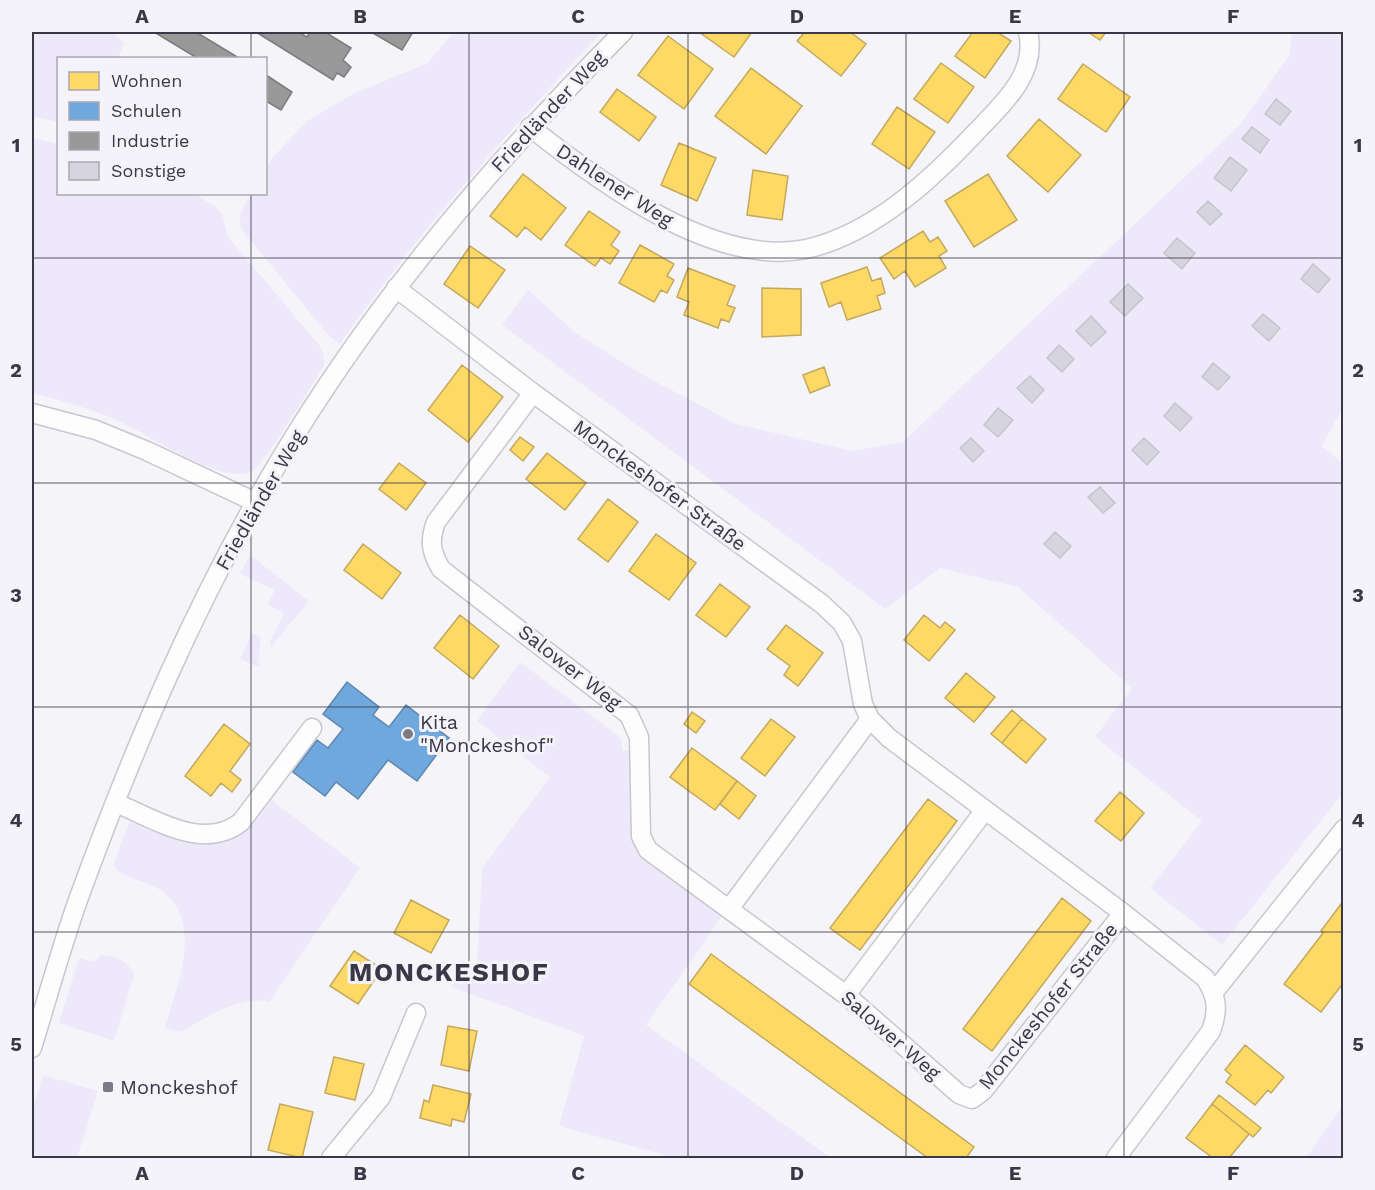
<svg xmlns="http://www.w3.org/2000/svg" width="1375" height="1190" font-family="'Work Sans',sans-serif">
<rect width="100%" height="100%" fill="#f5f4f9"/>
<path fill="#ede9fb" d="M32,32h80l12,11 -6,15h-60v64l-23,-5 -2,21 25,6v50h137l21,13 6,7 6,23 91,108 5,11v10c-13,19 -57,97 -72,105 -29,16 -103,-36 -129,-48 -29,-14 -61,-22 -91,-30z
M453,32h149c-93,99 -184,200 -262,312l-11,-8 -87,-106c-6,-14 2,-24 9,-36h15v-24l7,-13 34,-36 48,-28 73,-30z
M1292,32h51v375l-21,39 21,18v329l-121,152 -72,-57 52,-67 -107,-84 37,-49 -114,-101 -78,-19 -55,41 -383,-284 26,-35 48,43 65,41 95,50 117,27 50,-9 336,-316 50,-70z
M250,555l59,46 -38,46 -1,-6 14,-28 -17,-8 8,-15 -35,-16z
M252,633l8,4 -1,30 -19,-8z
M520,662l100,75 3,14h9v86l10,20 81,58 -77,110 185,133h-156l-116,-32 25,-90 -134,-50 27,-21 5,-97 68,-91 -73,-56z
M272,800l88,68 -91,134c-27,-8 -66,17 -88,30l-16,-4c11,-40 40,-105 -3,-137 -14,-10 -33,-11 -46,-22l-2,-6 16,-43c38,14 83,41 118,9 9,-9 17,-20 24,-29z
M101,955c15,0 28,6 33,20l-20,66 -55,-18 20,-65 15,4z
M43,1075l55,16 -21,67h-45v-47z
M1343,1105v53h-37z"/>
<path fill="#ffd966" stroke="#c4a85c" stroke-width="1.5" d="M699,32h53l-18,25z
M805,32h45l16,12 -25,32 -44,-35z
M973,32h24l14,9 -26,37 -30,-22z
M1088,32h18l-6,8z
M668,36l45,33 -29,40 -46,-34z
M941,63l33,24 -26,36 -34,-24z
M1083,64l47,33 -24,35 -48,-33z
M751,68l51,38 -36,48 -51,-38z
M617,89l39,28 -17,24 -39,-29z
M897,107l38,25 -26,37 -37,-25z
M1039,119l42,36 -33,37 -41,-36z
M679,143l37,15 -19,43 -36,-16z
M753,170l35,6 -6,44 -35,-5z
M523,174l43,34 -25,32 -16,-13 -8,10 -27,-21z
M988,174l29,46 -43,27 -29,-46z
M589,211l31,21 -9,13 8,6 -9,13 -9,-6 -6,8 -30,-21z
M923,231l7,11 8,-5 9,14 -8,5 7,12 -31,19 -10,-16 -11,8 -14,-21z
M640,245l34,19 -7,12 7,4 -7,13 -6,-3 -7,12 -35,-19z
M470,246l35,24 -27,38 -34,-24z
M867,267l5,14 9,-3 4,15 -8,3 4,13 -34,11 -6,-18 -12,5 -8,-24z
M688,268l47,18 -8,19 8,3 -6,14 -8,-3 -3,9 -34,-13 5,-13 -12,-5z
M762,288l39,1v46l-39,2z
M462,365l41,32 -35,45 -40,-32z
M824,367l6,18 -20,8 -7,-18z
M520,437l14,10 -11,14 -13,-11z
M547,453l39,30 -21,27 -39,-31z
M399,463l27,20 -20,27 -27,-21z
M608,499l30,23 -30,40 -30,-23z
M656,534l40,29 -27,37 -40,-29z
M363,544l38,29 -19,26 -38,-29z
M720,584l30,23 -24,30 -30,-22z
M460,615l39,31 -26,33 -39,-31z
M924,615l16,13 5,-6 10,8 -26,31 -25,-21z
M786,625l37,28 -25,33 -14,-11 6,-9 -23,-17z
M966,673l29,24 -21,25 -29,-24z
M1012,710l10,9 -20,24 -11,-9z
M692,712l13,9 -9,12 -12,-9z
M771,719l24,18 -30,39 -24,-18z
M1022,719l24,20 -20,24 -24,-20z
M224,724l26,20 -20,27 11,9 -9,12 -11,-9 -10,13 -26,-20z
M692,748l45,33 -22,29 -45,-33z
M737,781l19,15 -17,23 -19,-15z
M1120,792l24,21 -23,28 -26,-20z
M928,799l29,22 -97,129 -30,-22z
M1062,898l29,23 -99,130 -29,-22z
M411,900l38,20 -18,33 -37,-20z
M1344,900v82l-23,30 -37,-28 39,-51 -2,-2z
M354,951l28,18 -24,35 -28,-18z
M711,954l263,193 -8,11h-38l-239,-174z
M448,1026l29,5 -8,40 -28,-6z
M1245,1045l39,32 -13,16 -3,-3 -13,15 -29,-23 5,-7 -6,-5z
M334,1057l30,7 -9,36 -30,-7z
M433,1085l38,9 -7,28 -12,-3 -1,7 -31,-8 4,-18 5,2z
M1219,1095l42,33 -8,9 -41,-33z
M280,1104l33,8 -11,46 -34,-8z
M1212,1104l37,30 -20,24h-16l-27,-20z"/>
<path fill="#6fa8dc" stroke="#5f86af" stroke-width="1.5" d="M347,682l32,25 -6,8 16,12 17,-22 43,33 -32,43 -29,-21 -30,39 -22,-17 -11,14 -32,-24 24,-32 11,8 15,-19 -20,-15z"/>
<path fill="#999" stroke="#7c7c80" stroke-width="1.5" d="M154,32h42l43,26h-42z
M256,32h42l9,5 3,-5h15l26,16 -8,12 8,7 -7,10 -7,-4 -4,7z
M371,32h42l-11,18z
M266,75l26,17 -11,18 -15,-9z"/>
<path fill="#d6d4de" stroke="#c6c4cc" stroke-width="1.5" d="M1276,99l15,12 -11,14 -15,-11z
M1252,127l17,13 -9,13 -18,-14z
M1230,157l17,13 -16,21 -17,-13z
M1208,201l14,13 -12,11 -13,-13z
M1177,238l18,15 -13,16 -18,-16z
M1313,264l17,15 -12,14 -17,-14z
M1128,284l15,14 -18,18 -15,-14z
M1263,314l17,14 -11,13 -17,-15z
M1091,316l15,16 -15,14 -15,-15z
M1059,345l15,14 -12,13 -15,-14z
M1213,363l17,14 -12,13 -16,-13z
M1030,376l14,14 -12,13 -15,-15z
M1175,403l17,15 -12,13 -16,-15z
M998,408l15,12 -15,17 -14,-12z
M971,438l13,13 -11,11 -13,-14z
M1144,438l15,14 -12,13 -15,-15z
M1100,487l15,16 -12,10 -15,-16z
M1055,532l16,14 -11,12 -16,-14z"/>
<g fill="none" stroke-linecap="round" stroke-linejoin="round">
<g stroke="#c8c6cf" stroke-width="21">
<path id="street" d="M530,127c68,54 184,141 276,122 67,-15 125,-69 170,-117 26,-27 62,-59 52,-100
M396,288l137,105 289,211 20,19 10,18 11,63 7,15 19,19 234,175 82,65c12,18 14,32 6,53l-95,127
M533,393l-97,129c-7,19 -5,30 5,47l188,146 10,22 2,99 7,14 198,145 113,99 13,5 11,-8 140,-178
M32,413l64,17 51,21 108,51
M116,803c39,16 87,49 125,19l71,-94
M729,909l141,-190
M1214,992l130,-163
M846,995l139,-185
M32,1048c15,-49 29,-100 46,-148 55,-151 119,-302 202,-440 94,-158 214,-298 343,-428
M331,1158l50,-61 35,-84"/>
</g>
<use href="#street" stroke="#fefdfe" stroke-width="18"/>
</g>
<path fill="none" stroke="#3a3746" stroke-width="1.5" stroke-opacity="0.55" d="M251,32v26M469,32v1126M688,32v1126M906,32v1126M1124,32v1126M251,194v964M32,258h1312M32,483h1312M32,707h1312M32,932h1312"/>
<g fill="#7b7985" stroke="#f4f3fa" stroke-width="2">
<circle cx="408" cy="734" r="6"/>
<rect x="102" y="1081" width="12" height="12" rx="3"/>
</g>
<g text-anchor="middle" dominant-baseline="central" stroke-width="6" stroke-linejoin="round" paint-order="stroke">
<g font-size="20" fill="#3a3746" stroke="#f4f3fa">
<text transform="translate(548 111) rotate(-47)">Friedländer Weg</text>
<text transform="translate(615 185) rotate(33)">Dahlener Weg</text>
<text transform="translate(660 485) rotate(36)">Monckeshofer Straße</text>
<text transform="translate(260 500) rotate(-60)">Friedländer Weg</text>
<text transform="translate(570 667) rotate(38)">Salower Weg</text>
<text transform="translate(1048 1006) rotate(-51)">Monckeshofer Straße</text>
<text transform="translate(891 1035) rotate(41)">Salower Weg</text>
</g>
<g font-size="20" fill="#3a3746" stroke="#f4f3fa" text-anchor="start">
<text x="420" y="722">Kita<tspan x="420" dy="23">"Monckeshof"</tspan></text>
<text x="120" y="1087">Monckeshof</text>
</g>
<g font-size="26" font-weight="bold" letter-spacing="1.5" fill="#3a3746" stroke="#f4f3fa">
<text x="449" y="972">MONCKESHOF</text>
</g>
</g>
<rect width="1375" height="1190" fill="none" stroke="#f4f3fa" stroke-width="66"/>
<rect x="57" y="57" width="210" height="138" fill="#f4f3fa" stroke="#aaa8b2" stroke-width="1.5"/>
<rect x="69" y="72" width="30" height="18" fill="#ffd966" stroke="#aaa8b2" stroke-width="1.5"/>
<text x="111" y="87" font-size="18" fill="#3a3746">Wohnen</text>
<rect x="69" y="102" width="30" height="18" fill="#6fa8dc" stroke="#aaa8b2" stroke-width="1.5"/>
<text x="111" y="117" font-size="18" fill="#3a3746">Schulen</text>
<rect x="69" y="132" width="30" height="18" fill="#999999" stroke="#aaa8b2" stroke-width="1.5"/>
<text x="111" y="147" font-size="18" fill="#3a3746">Industrie</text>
<rect x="69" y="162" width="30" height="18" fill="#d6d4de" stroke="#aaa8b2" stroke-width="1.5"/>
<text x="111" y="177" font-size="18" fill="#3a3746">Sonstige</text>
<rect x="33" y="33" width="1309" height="1124" fill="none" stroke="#3a3746" stroke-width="2"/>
<g font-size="20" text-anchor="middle" font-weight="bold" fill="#3a3746">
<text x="142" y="23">A</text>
<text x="360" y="23">B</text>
<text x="578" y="23">C</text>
<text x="797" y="23">D</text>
<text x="1015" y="23">E</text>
<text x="1233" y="23">F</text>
<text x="16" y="152">1</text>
<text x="1358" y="152">1</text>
<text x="16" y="377">2</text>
<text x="1358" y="377">2</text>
<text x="16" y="602">3</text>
<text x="1358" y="602">3</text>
<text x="16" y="827">4</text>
<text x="1358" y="827">4</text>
<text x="16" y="1051">5</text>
<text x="1358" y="1051">5</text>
<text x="142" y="1180">A</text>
<text x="360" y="1180">B</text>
<text x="578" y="1180">C</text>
<text x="797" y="1180">D</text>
<text x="1015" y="1180">E</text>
<text x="1233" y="1180">F</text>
</g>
</svg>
